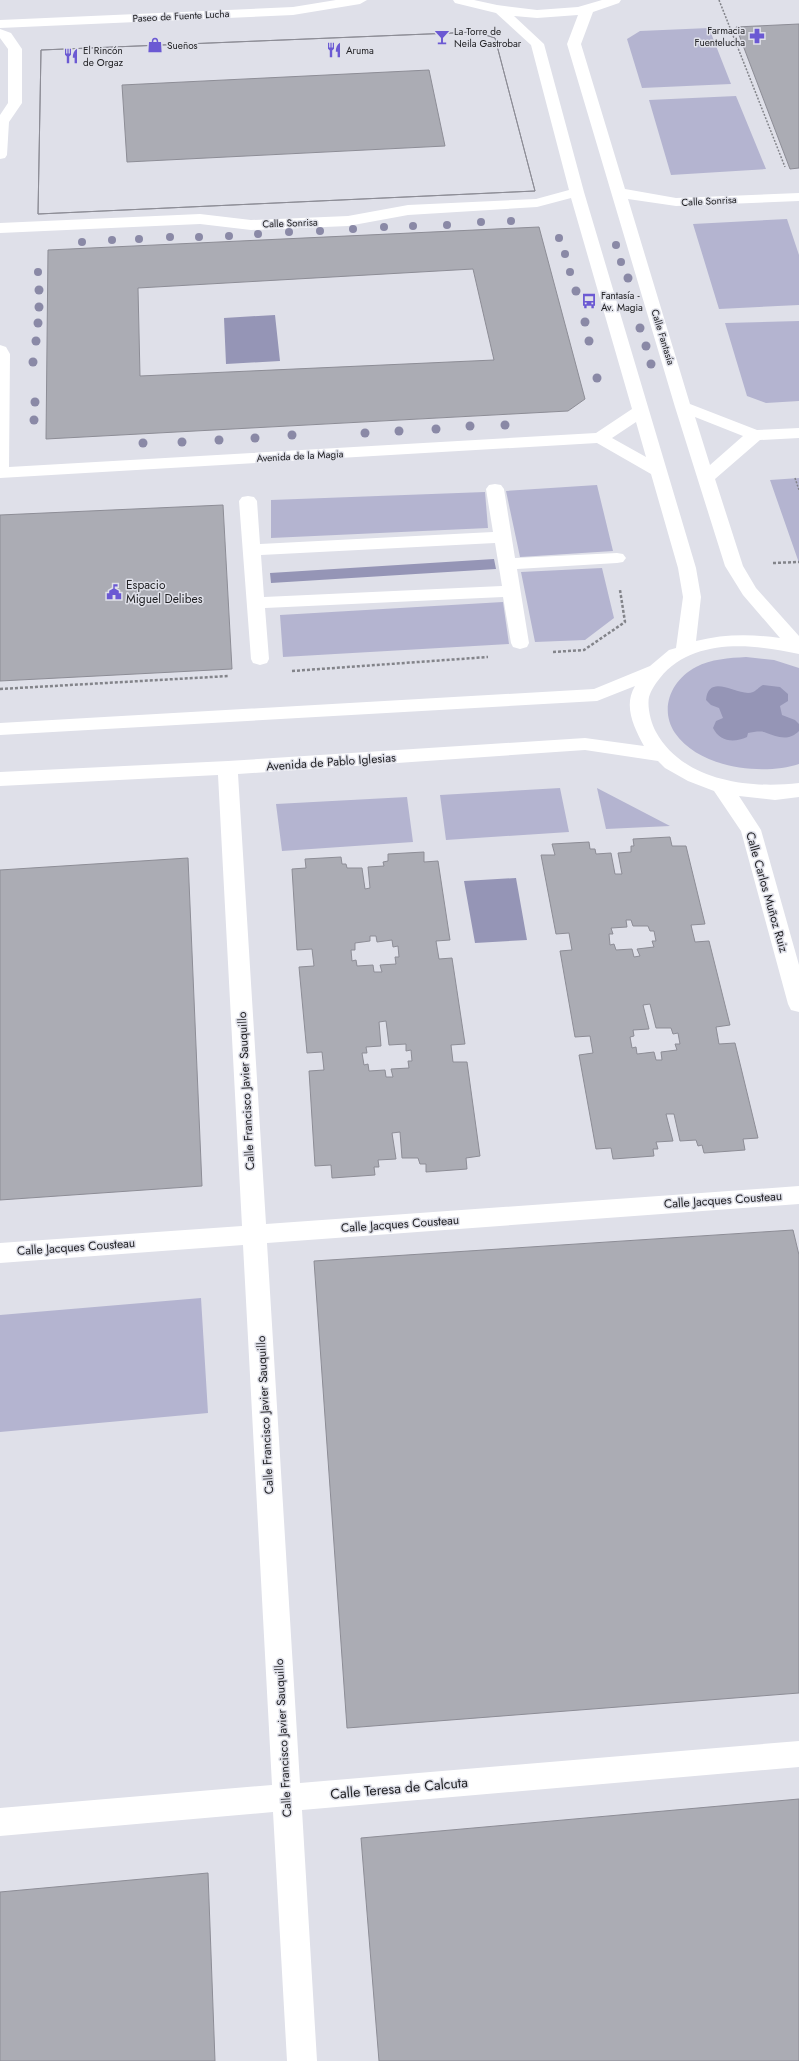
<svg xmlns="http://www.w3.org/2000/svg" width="799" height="2061" font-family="Jost,sans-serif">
<rect width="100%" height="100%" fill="#dfe0e9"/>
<path fill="#b4b4d0" d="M709,28l22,56 -89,4 -15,-49 13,-8z
M736,96l30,73 -95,6 -22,-75z
M787,219l12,36v50l-80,4 -26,-85z
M799,321v80l-33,2 -19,-7 -22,-73z
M799,478v85l-29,-83z
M597,485l16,66 -93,6 -14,-66z
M485,492l3,36 -217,10v-38z
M602,568l12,50 -29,22 -50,2 -14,-70z
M503,602l6,42 -226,13 -3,-42z
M746,657l28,3 25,8v96c-37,12 -100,4 -124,-31 -16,-24 -4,-53 21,-66 15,-8 33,-9 50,-10z
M560,788l9,44 -123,8 -6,-45z
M597,788l73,38 -64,3z
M407,797l6,45 -131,9 -6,-47z
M201,1298l7,115 -208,19v-117z"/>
<path fill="#9595b6" d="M275,315l5,46 -54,3 -2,-46z
M494,559l2,10 -225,14 -1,-10z
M763,685l17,2 8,7v7l-8,5 2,9 13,5 4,4v7c-11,11 -22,6 -35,1 -4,-1 -11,0 -16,1l-1,4c-13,6 -27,5 -34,-9l3,-7 7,-3 -4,-10 -8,-3 -5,-5c3,-29 33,-2 47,-8 3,-1 6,-5 10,-7z
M516,878l11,62 -52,3 -11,-62z"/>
<path fill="#abacb4" stroke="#8d8d96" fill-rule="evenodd" d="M799,24v144l-9,1 -54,-142z
M476,32l19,6 40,153 -497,23 3,-164zM429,70l16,76 -318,16 -5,-77z
M476,32l19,6 40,153 -497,23 3,-164z
M539,227l46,172 -17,12 -522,28 2,-189zM473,269l21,91 -354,16 -2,-88z
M223,505l9,164 -232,12v-166z
M670,837l2,9h14l19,78 -14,1 4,17 14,-1 21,84 -14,2 3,17 16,-1 23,95 -15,1 2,11 -41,3 -2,-8 -4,1 -2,-6 -16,1 -6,-27h-8l7,27 -17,1 2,7h-5l1,7 -41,3 -2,-11 -15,1 -17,-94 14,-2 -3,-17 -15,1 -15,-86 12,-1 -3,-17 -13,1 -15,-79h14l-3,-11 37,-2 1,7h5l1,5 15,-1 4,21h7l-4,-21 13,-1v-6h3l-1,-7zM626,920h5l2,6h15l2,5h4l2,10h-4l2,6 -17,2 3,7 -6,1 -2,-8 -16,1 -2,-6 -4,1 -1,-11h4l-2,-6 16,-1zM650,1004l6,24h15l2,6 5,-1 2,11h-5l2,6 -16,2 1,8h-6l-2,-8 -17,2 -1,-7 -4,1 -2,-11 4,-1 -1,-6 16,-1 -6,-24z
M424,852v10l14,-1 12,79 -14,1 3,18 13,-1 13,86 -14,1 2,17h14l13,94 -14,2 1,11 -41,3v-8h-6l-2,-6h-16l-2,-26 -8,1 4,26 -18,1 1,7h-5l1,8 -43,3 -1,-13 -16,1 -6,-95 15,-1 -2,-18 -15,1 -8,-86 15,-1 -2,-17 -15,1 -5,-81 14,-1 -1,-9 36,-2 1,7h4l1,4h15l3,21 5,-1 -2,-21 16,-1 -1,-4 5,-1v-7zM370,936h6l1,6 15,-2 1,7 5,-1 1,11h-4l1,7 -16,1 2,7h-8l-1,-7 -16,1 -1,-6 -4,1 -1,-11h4v-7l15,-2zM386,1021l3,24 17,-1v7l5,-1 1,11h-4l1,7 -18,1 2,8h-7l-1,-7 -16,1 -1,-7 -4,1 -2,-12h5l-1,-6 15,-1 -2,-24z
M188,858l14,328 -202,14v-330z
M793,1230l6,25v438l-452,35 -33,-467z
M799,1799v262h-420l-18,-223z
M208,1873l7,188h-215v-169z"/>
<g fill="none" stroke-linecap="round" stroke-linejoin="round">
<path stroke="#83848a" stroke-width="1.5" stroke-dasharray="2 1.5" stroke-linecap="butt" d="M719,0l66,167
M795,478l4,12"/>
<path stroke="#83848a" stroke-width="2.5" stroke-dasharray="3 2" stroke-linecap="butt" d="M773,563l26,-1
M553,652l31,-2 41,-28 -5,-32
M292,671l196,-14
M0,689l229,-13"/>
<path fill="#fff" fill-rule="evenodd" d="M336,0h31l-7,4 -67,11 -293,13v-8l293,-13z
M453,0h21l23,5 40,5 41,-3 24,-7h19l-2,3 -26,9 -12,32 44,145 51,9 123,-5v8l-123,5 -48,-7 62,205 67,26 42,-2v10l-39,2 -45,39 28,87 13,22 43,48v18c-45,-10 -106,-17 -139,24 -4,5 -9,12 -11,19 -2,10 2,26 7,35 27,49 93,57 143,51v14l-24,3 -36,-4 22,34 38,135v47l-8,-2 -3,-6 -47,-173 -27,-40 -26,-10 -23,-13 -7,-7 -73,-11 -347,24 28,450 533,-38v18l-532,39 33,540 499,-42v26l-497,43 15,251h-30l-14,-249 -273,24v-28l272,-23 -29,-540 -243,18v-20l242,-17 -24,-451 -218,11v-14l228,-11 357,-23 59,8c-10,-19 -21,-40 -9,-60l-38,15 -597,34v-12l594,-34 56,-23 19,-16 7,-2 7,-51 -5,-29 -27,-94 -54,-31 -597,35v-133l6,2 4,7 -1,113 587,-34 36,-24 -61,-211 -34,9 -129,8 -60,11 -97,4 -51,-6 -200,9v-10l200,-9 51,6 97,-4 60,-11 128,-6 33,-9 -38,-145 -35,-32 -41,-10zM578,15l-11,29 108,363 50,159 18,29 37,43c-29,-4 -56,-4 -84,3l5,-44 -5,-29 -112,-376 -40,-148 -30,-28 23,2zM695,417l48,19 -33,29zM636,422l10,35 -34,-19z
M0,29l11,4 11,16v54l-13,19 -2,33 -2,3 -5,1v-44l8,-12v-54l-8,-11z
M495,484l6,1 3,4 11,69 102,-5 6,1 3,4 -3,4 -6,1 -100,6 12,74 -2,4 -7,2 -7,-2 -2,-4 -8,-46 -238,11 4,51 -2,4 -7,2 -7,-2 -2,-4 -12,-158 3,-4 6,-1 6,1 3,4 3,43 233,-12 -7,-43 3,-4zM495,543l7,43 -238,11 -3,-42z"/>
</g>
<g fill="#8a89a6">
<circle cx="511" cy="221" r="4"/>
<circle cx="481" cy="222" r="4"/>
<circle cx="447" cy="225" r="4"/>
<circle cx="413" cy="226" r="4"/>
<circle cx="384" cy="227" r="4"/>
<circle cx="353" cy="229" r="4"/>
<circle cx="320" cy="231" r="4"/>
<circle cx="289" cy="232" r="4"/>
<circle cx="258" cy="234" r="4"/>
<circle cx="229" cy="236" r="4"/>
<circle cx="170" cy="237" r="4"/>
<circle cx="199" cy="237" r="4"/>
<circle cx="559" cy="238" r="4"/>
<circle cx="139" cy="239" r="4"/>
<circle cx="112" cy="240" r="4"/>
<circle cx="82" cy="242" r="4"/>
<circle cx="616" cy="245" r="4"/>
<circle cx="565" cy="254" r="4"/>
<circle cx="621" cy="262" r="4"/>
<circle cx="38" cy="272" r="4"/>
<circle cx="570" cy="272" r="4"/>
<circle cx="628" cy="278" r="4.5"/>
<circle cx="39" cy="290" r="4.5"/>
<circle cx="576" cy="291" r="4.5"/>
<circle cx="39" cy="307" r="4.5"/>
<circle cx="585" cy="322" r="4.5"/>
<circle cx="38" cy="323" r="4.5"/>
<circle cx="640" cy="328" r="4.5"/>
<circle cx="36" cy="341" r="4.5"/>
<circle cx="589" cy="341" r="4.5"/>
<circle cx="646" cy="346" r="4.5"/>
<circle cx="33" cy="362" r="4.5"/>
<circle cx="651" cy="364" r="4.5"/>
<circle cx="597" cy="378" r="4.5"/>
<circle cx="35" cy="402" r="4.5"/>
<circle cx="34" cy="420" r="4.5"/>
<circle cx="505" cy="425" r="4.5"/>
<circle cx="470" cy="426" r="4.5"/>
<circle cx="436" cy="429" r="4.5"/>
<circle cx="399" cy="431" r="4.5"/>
<circle cx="365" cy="433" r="4.5"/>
<circle cx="292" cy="435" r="4.5"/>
<circle cx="255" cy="438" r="4.5"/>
<circle cx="219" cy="440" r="4.5"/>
<circle cx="182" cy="442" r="4.5"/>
<circle cx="143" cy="443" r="4.5"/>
</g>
<defs>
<g id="pharmacy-bare" transform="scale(1.2)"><path d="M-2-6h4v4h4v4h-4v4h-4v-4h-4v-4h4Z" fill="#6b59d3" stroke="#dfe0e9" stroke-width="2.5" paint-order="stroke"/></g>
<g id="bar-bare" transform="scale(1.2)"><path d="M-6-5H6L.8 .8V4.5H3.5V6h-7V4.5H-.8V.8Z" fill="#6b59d3" stroke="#dfe0e9" stroke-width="2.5" paint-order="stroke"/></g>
<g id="shop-bare" transform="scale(1.2)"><path d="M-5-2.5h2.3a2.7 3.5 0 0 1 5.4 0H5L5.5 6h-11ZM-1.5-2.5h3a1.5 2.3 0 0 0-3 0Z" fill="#6b59d3" stroke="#dfe0e9" stroke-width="2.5" paint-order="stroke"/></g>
<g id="restaurant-bare" transform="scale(1.2)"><path d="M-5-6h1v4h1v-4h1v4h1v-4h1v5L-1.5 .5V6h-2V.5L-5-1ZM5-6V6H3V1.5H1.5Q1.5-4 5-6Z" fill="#6b59d3" stroke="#dfe0e9" stroke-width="2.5" paint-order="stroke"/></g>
<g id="bus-bare" transform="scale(1.2)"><path d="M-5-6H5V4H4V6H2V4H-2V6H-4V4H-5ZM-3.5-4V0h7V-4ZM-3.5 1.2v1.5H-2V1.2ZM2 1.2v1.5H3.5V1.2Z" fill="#6b59d3" stroke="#dfe0e9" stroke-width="2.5" paint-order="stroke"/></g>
<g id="civic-bare" transform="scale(1.2)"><path d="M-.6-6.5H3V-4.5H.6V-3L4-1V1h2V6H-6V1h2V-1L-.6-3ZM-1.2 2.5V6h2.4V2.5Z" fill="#6b59d3" stroke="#dfe0e9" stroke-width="2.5" paint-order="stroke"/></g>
</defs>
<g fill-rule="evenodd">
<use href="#pharmacy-bare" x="757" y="36"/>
<use href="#bar-bare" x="442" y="37"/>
<use href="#shop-bare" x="155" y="45"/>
<use href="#restaurant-bare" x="334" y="50"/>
<use href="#restaurant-bare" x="71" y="56"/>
<use href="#bus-bare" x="589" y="301"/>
<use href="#civic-bare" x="114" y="592"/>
</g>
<g text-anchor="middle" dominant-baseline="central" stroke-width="3" stroke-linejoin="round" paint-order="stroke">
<g font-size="10" fill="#212124" stroke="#dfe0e9">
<text transform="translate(181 16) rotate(-3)">Paseo de Fuente Lucha</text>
<text transform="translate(709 201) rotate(-3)">Calle Sonrisa</text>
<text transform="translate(290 223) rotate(-2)">Calle Sonrisa</text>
<text transform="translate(663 337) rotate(73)">Calle Fantasía</text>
<text transform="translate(300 456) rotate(-3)">Avenida de la Magia</text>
</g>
<g font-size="10" fill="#212124" stroke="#dfe0e9" text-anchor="start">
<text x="745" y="30" text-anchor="end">Farmacia<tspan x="745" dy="12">Fuentelucha</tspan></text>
<text x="454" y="31">La Torre de<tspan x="454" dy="12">Neila Gastrobar</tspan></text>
<text x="167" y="45">Sueños</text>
<text x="83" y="50">El Rincón<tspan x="83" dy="12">de Orgaz</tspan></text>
<text x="346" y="50">Aruma</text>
<text x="601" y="295">Fantasía -<tspan x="601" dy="12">Av. Magia</tspan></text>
</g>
<g font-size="12" fill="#212124" stroke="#dfe0e9" text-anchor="start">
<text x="126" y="585">Espacio<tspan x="126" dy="14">Miguel Delibes</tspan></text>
</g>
<g font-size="12" fill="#212124" stroke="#dfe0e9">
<text transform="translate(331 762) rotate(-4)">Avenida de Pablo Iglesias</text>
<text transform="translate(767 892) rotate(74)">Calle Carlos Muñoz Ruiz</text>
<text transform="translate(246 1091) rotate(-93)">Calle Francisco Javier Sauquillo</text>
<text transform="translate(723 1200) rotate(-4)">Calle Jacques Cousteau</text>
<text transform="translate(400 1224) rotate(-4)">Calle Jacques Cousteau</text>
<text transform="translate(76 1247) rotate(-4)">Calle Jacques Cousteau</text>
<text transform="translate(265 1415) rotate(-93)">Calle Francisco Javier Sauquillo</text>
<text transform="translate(283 1738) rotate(-93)">Calle Francisco Javier Sauquillo</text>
</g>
<g font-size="14" fill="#212124" stroke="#dfe0e9">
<text transform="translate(399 1788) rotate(-5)">Calle Teresa de Calcuta</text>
</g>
</g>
</svg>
